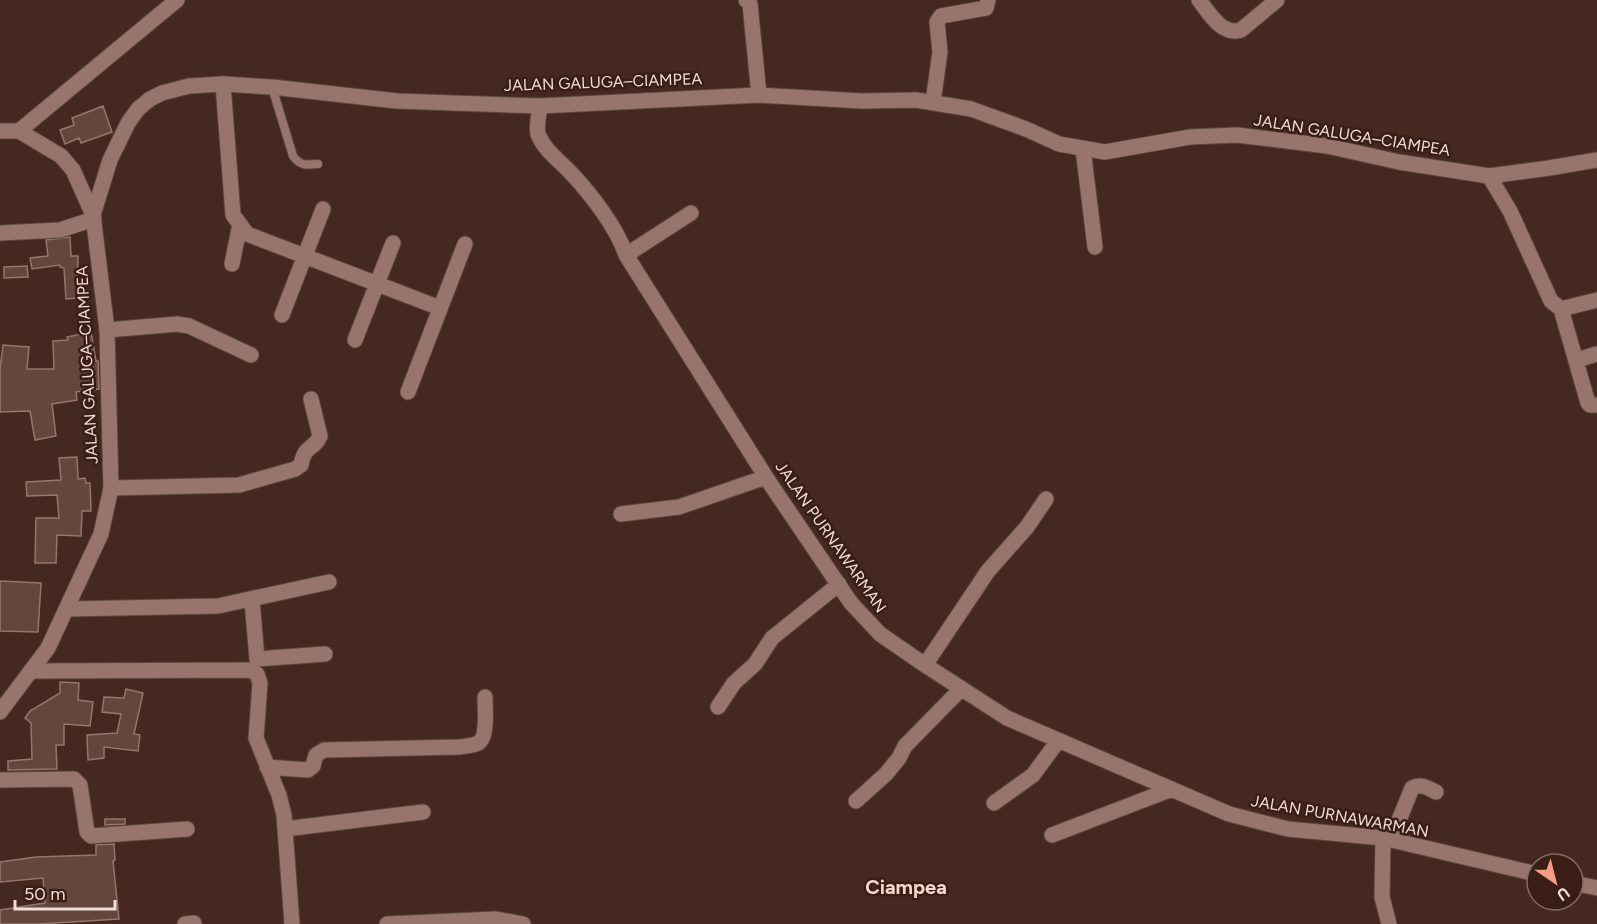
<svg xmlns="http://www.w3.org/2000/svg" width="1597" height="924" font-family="Figtree,sans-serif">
<rect width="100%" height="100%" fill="#452820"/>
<path fill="#65463d" stroke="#97756b" stroke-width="1.5" d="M103,106l9,26 -31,11 -2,-5 -14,6 -5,-14 14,-5 -2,-7z
M70,237l1,19h7l-1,42 -11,1 -2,-31 -4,-1v-2l-28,4 -2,-11 18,-2 -2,-16z
M27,266l1,11 -24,1v-11z
M91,332l5,29h2l1,28 -23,3 1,8 -25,4 4,32 -21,4 -5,-29 -30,1v-43l3,-24 26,2 -2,22h27l-1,-28 15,-1 -1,-3z
M77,457l1,22 7,-1 1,5h4l1,28h-9l-1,25 -24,-1 -1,28h-21l1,-45h23l-2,-23 -30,1 -1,-14 35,-2 -2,-22z
M0,581l41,2 -3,49 -38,-1z
M60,682l19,1 -1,17 15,2 -3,24 -26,-2v21h-8l1,24 -49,1v-9l24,-2 -1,-36 -6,-5 5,-7 30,-18z
M126,689l17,4 -9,41 6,1 -2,16 -34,-4v11l-16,2 -1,-25 30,-2 4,-19 -19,-2 2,-15 20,1z
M105,819h20v5l-20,1z
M114,844l1,16 -2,1 6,58 -81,5h-38v-14l45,-7 -2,-25 -43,4v-20l36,-5 60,-2v-10z"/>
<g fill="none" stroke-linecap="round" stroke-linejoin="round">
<g stroke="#5e453f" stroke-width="10">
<path id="lane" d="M272,87l21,69c7,10 14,9 25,8"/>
</g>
<g stroke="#5e453f" stroke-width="17">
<path id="street" d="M746,0l4,4 9,91
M1199,0c10,13 23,36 42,30l36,-30
M223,84l10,131 14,19 193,74
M933,102l7,-50 -3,-30 4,-6 45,-8 2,-8
M540,106c-1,8 -4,21 -2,28 6,16 22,27 33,39 20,21 46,55 55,82l143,227 82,121 29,31 45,31 82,53 222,96 59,15 95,9 154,36
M0,131h19l42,25 12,14 20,45
M19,131l158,-131
M1083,149l12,98
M1489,176l21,35 41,90 10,8 36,-9
M0,233l60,-3 34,-11
M626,255l65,-42
M232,264l8,-40
M1561,309l27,94 2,2h7
M282,315l41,-106
M107,330l70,-6 12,2 62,29
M355,340l38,-97
M1577,360l20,-6
M408,392l57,-148
M111,488l128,-3 56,-16 6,-4c4,-22 13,-14 19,-29l-9,-37
M621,514l58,-7 87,-30
M252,600l5,59 68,-5
M67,609l151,-3 111,-24
M925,665l63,-94 39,-44 19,-28
M32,671l218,-1 7,4 3,9 -4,55 23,57 5,20 8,109
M718,707l16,-24 21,-19 17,-26 67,-54
M267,767l41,3 5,-4 3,-11 8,-5 135,-3c6,-1 14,-1 19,-4 10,-5 7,-35 7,-46
M0,780l74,-1 6,6 7,47 4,4 96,-7
M856,801l30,-27 13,-16 6,-12 56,-57
M994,803l39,-28 25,-34
M285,829l138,-17
M1052,835l120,-46
M1383,838l-1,59 7,27
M1391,840l21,-52c9,-5 16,0 24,4
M1573,883l24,5
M185,924l9,-1
M387,924l109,-5 27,5"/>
</g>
<g stroke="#5e453f" stroke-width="17">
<path id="secondary" d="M0,712l48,-64 53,-114 10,-46 -4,-158 -14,-115 17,-55 18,-37 10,-14 12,-10 12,-6 27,-7 34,-2 49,3 125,14 143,5 219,-11 103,6 54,-1 55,9 55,20 33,15 46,8 85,-15 47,-2 90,11 72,16 90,14 60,-8 48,-8"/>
</g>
<use href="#lane" stroke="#98756c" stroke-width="8"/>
<use href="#street" stroke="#98756c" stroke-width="15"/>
<use href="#secondary" stroke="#98756c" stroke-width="15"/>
</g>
<g text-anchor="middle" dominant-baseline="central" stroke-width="5" stroke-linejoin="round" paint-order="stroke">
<g font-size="16" fill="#f1ddd8" stroke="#3a1e16">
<text transform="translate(603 82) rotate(-2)">JALAN GALUGA–CIAMPEA</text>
<text transform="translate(1352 135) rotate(9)">JALAN GALUGA–CIAMPEA</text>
<text transform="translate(87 365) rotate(-93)">JALAN GALUGA–CIAMPEA</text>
<text transform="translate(831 537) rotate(55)">JALAN PURNAWARMAN</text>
<text transform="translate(1340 816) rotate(10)">JALAN PURNAWARMAN</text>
</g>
<g font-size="20" font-weight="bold" fill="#f7d5cc" stroke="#3a1e16">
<text x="906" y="887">Ciampea</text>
</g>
</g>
<g transform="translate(1555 882) rotate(145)"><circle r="28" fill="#3a1e16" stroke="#836a64" stroke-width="1.5"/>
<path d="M0-4.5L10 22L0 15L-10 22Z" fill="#f49e86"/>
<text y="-9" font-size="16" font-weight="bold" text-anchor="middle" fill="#f1ddd8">U</text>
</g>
<path d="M15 900v9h100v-9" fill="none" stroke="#f1ddd8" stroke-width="3"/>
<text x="24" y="900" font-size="18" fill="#f1ddd8" stroke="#3a1e16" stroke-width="4.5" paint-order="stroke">50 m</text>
</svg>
